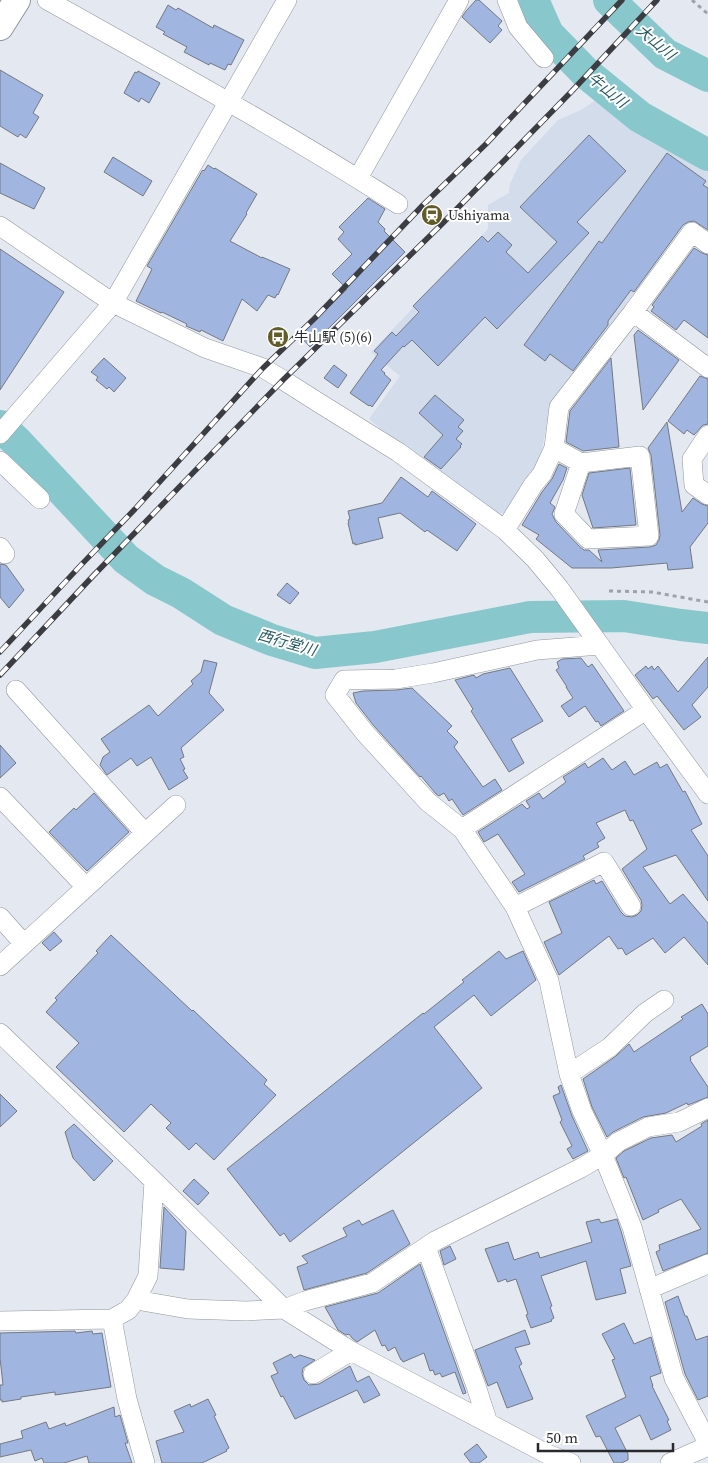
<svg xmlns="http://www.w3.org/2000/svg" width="708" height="1463" font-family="'Source Serif 4','Noto Sans JP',serif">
<rect width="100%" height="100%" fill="#e3e8f1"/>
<path fill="#d3dceb" d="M602,96l32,27 74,42v25l-158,219 -12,60 -30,43 -11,2 -115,-84 -13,-11 31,-43 -29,-24 117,-123v-24l21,-12 1,-9 11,-24 37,-40 23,-10z"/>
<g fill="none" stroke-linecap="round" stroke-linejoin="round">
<path stroke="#88c8cd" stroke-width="32" d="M533,0l15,34 38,39 54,44 68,38
M609,0l56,54 43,22
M0,426l17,16 109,117 29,21 26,13 42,27 49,20 43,13 60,-6 155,-30 94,-1 57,9 27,3"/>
</g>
<path fill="#a0b6e0" stroke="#747981" d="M476,0h3l23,21 -4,5 4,4 -12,13 -28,-26 4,-6z
M168,5l8,5 2,-2 35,20 1,-3 30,15 -13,25 -3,-1 -3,6 -15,-7 -1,2 -25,-13 3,-5 -24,-13 2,-2 -9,-5z
M0,70l43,25 -10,18 6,4 -13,21 -6,-4 -2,3 -18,-11z
M138,71l22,12 -11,20 -8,-5 -2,4 -15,-9 11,-21 2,1z
M589,135l37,36 -49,51 12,11 -92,96 -12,-12 -47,49 -26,-26 -8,7 -1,-1 -22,24 4,3 -1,1 7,6 -19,27 -2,-2 -1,1 -19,-13 28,-39 -4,-3 18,-19 4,4 23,-24 -6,-6 69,-70 6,6 10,-10 14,13 -6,7 22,21 29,-31 -37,-35z
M667,153l39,28 -3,4 5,3v42l-14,-9 -6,1 -5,3 -49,67 -3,-2 -23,31v4l-35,46 -23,-17 -5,7 -21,-16 75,-104 3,2z
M113,157l39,24 -9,15 -39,-24z
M0,163l45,25 -11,21 -34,-16z
M208,165l6,4 1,-1 42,26 -11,19 1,1 -17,27 32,17v-1l28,12 -12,26 -1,-1 -2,4 -7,-3 -11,16 -15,-12 -19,42 -22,-11 -1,2 -14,-6 1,-2 -25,-12 -1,1 -25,-12 16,-32 -5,-3 55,-95 1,-1 1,1z
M368,198l17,11 -7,13 7,7 -1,2 21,21 -95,95 -10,-11 47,-47 -15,-15 20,-20 -14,-15 6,-7 -5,-5z
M694,248l8,5 6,2v83l-24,-18 -8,10 -25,-19 3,-4 -2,-2z
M0,249l64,43 -64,98z
M638,330l41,30 -36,50 -9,-75z
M104,358l22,20 -12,14 -5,-5 -2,2 -11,-9 2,-3 -7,-5z
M611,358l8,89 -36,4 -17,-9 4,-31z
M334,365l13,10 -9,13 -14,-10z
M700,376l8,3v45l-5,1 -9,10 -7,-5 -3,4 -16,-13z
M435,395l29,25 -6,7 5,4 -7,8 6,5 -2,2 1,1 -20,22 -17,-12 19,-22 -24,-22z
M667,422l15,90 11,-14 9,6 6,2v17l-18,24 3,21 -25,2 -1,-7 -56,5h-39l-36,-29 3,-4 -17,-10 20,-33 10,-13 7,-15 8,4 -4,12 -13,23 5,4 -3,7 4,8 24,25 4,3h5l13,12 -4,-12 52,-3 6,-2 3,-5 1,-5 -9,-80 -3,-7z
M630,468l6,57 -43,3 -11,-33 7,-22z
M401,477l27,20 4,-6 44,33 -19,27 -30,-21 -2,2 -25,-19 -22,5 5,20 -28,7v-2l-2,1 -5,-21 1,-1 -1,-2 2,-1 -2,-8 34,-8z
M0,564l6,1 18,25 -15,18 -9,-11z
M287,583l12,10 -9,11 -13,-9z
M708,657v30l-16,18 9,12 -17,13 -27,-34 -4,3 -18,-24 11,-9 2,3 4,-3 2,4 4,-4 20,26z
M581,658l7,9 4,-3 32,47 -23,15 -3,-5 -2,1 -11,-16 -16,11 -8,-11 12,-8 -7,-11h1l-11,-17 3,-2 -2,-6 5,-3z
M204,660l13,3 -8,30 15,17 -43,38 3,9 -4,2 5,10 -2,1 5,8 -19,12 -18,-33 -14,9 -6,-8 -24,17 -7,-10 3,-8 7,-5 -9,-13 48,-34 9,11 35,-32 -2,-3 10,-9z
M510,668l33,53 -32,18 13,24 -15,9 -38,-61 2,-2 -18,-29 19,-5 2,3 7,-4z
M412,688l40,38 -5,5 11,11 -4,5 29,40 12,-8 7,11 -39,25 -11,-16 -3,2 -5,-8 -5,3 -3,-2 -15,-18 -1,1 -46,-51 -18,-23 -3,-10 10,-2 33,-1z
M0,745l16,18 -16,15z
M603,758l9,12 13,-9 9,14 23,-13 3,6 7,-4 16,28 2,-1 17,33 -11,6 17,26v45l-32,-46 -33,12 27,37 13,-10 25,29v42l-24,-28 -19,16 -12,-15 -27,17 -4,-7 -4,1 -9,-13 -50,39 -15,-33 18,-9 -13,-31 45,-22 2,4 6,-3 19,31 4,4 7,1 5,-2 4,-4 1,-6 -1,-5 -19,-31 25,-20 -14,-29 -3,1 -5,-11 -29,13 9,15 -8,5 2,4 -16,9 2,3 -66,33 -7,-10 13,-8 -27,-40 -14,8 -6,-10 44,-28 5,5 3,-2 -4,-6 13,-8 4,6 23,-17 -3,-5 22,-14 3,5z
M94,793l35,39 -42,39 -38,-39 25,-24 2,2z
M54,932l8,9 -12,10 -8,-8z
M111,935l81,76 1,-1 74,70 -3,4 12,11 -62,65 -18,-17 -7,7 -23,-22 5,-5 -20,-19 -27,28 -68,-65 23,-24 -33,-31 11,-12 -2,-2 43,-45 -2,-2z
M499,951l7,8 17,-8 13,29 -45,36 -17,-21 -40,32 48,61 -192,154 -6,-9 -4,3 -53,-67 196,-156 1,1 40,-32 -2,-2z
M702,1004l6,10v32l-18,11 1,3h-1l18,27v10l-20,8 -1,-2 -21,10 -23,4 -30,15 -6,5 -15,-30 -9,-28 33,-23 13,-12 5,8 49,-33 -2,-2z
M561,1085l11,31 16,35 -15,8 -6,-10 5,-3 -12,-24 2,-2 -9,-24 7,-3 -2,-6z
M0,1094l17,17 -17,16z
M708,1120v133l-45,18 -7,-19 4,-2 -1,-5 42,-16 -20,-30 -23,11 1,2 -16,8 -17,-43 -2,1 -8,-20 8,-7 27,-13 21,-3 4,7 26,-16 -1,-2z
M74,1124l39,37 -19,20 -21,-23 -8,-26z
M194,1179l15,14 -11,12 -15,-14z
M164,1207l22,24 -2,39 -24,-2z
M393,1210l17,34 -43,29 -63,17 -7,-23 11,-4 -6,-7 45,-20 -4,-8 16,-8 3,5z
M599,1219l2,4 16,-4 4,12 10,35 -11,3 6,24 -30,7 -10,-39 -45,15 11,30 -2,1 4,11 -3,2 1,1 -21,7 -5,-13 2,-1 -12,-35 -9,3 -1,-3 -8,3 -13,-33 23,-7 6,18 24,-8 2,6 52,-16 -6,-20z
M450,1246l6,13 -12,6 -4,-14z
M420,1264l45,126 1,3 -3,1 -8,-22 -13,5 -2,-4 -5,2 -2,-5 -3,1 -6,-18 -21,9 -1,-2h-1l-6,-13 -7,4 -3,-6 -3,1 -7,-16 -18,12 -5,-4 -3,-4 -3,1 -8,-5 -13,-23 53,-14z
M678,1296l7,20h2l9,24 12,-4v60l-10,4 -13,-26 -20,-72z
M624,1323l10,21 17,-7 10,36 -11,4 3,9h-1l17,34 -2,1 4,9 -20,10 -11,-25 -25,13 13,26v6l-7,3h-7l-14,-27 -4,1 -10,-21 40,-19 -14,-37 3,-1 -13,-25z
M525,1330l5,14 -15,4 7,16 -3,2 14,33 -26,9 -10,-26 -9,4 -13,-36z
M75,1331l1,2 16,-2 1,3 9,-1 9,54 -56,8v-3l-34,5v2l-19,3v-2h-2v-15h3l-3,-27v-25z
M291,1354l3,4 6,-3 15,5 -12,8 -1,6 2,6 5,5 10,-1 31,-18 7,16 12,-6 11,19 -16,8 -7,-13 -62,29 -12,-23 -2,1 -10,-21 7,-3 -5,-10z
M208,1399l8,16 -2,1 15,32 -3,2 1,1 -25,12h-40l-6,-22 28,-9 -10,-21 16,-7 1,3z
M114,1407l1,10 5,-2 8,28h-3l7,20h-43l-2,-7 -23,7h-20l-2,-5 -7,3 -4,-11 -31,7v-13l23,-6 -2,-7 25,-9 3,7 16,-6 1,3z
M477,1444l10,13 -8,6h-8l-7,-9z"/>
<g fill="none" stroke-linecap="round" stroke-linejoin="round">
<g stroke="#91969e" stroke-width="20">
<path id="street" d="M47,0c118,66 237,131 351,204
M507,0l11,27 26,31
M358,178l101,-178
M0,226l113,77 92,45 58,20 20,12 33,21 82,51 107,78 30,29 24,29 87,122 62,84
M633,312l75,56
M0,434l113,-131 174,-303
M708,435l-16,24 2,26 14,10
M554,448l27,15 -17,51 24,25 61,-3 -9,-80 -59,7
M0,461l40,38
M505,530l28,-45 9,-11 12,-26 5,-41 74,-95 59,-80 16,12
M0,547l5,7
M600,645l-63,5 -104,23 -37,6 -52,1 -9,15 30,38 63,69 34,27 53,78 34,74 20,93 13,37 21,44 29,72 42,151 34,65
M16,690l129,143
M0,797l86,90
M462,829l184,-119
M515,907l89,-45 27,44
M0,917l24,27
M0,966l176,-161
M0,1033l154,148 130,128 67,42 196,103 24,9
M569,1074l41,-27 35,-34 19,-13
M426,1247l50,139 12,37
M649,1289l59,-25
M136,1300l52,9 58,2 38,-2 21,-8 67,-18 63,-42 146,-73 22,-13 15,-13 30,-15 31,-5 29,-14
M112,1319l15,80 18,64
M0,1321l112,-2 16,-9 8,-10 12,-24 6,-95
M313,1374l38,-23
M670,1463l38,-17"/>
</g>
<g stroke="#91969e" stroke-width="28">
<path id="secondary" d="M0,27l17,-27"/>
</g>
<path stroke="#9ea2a9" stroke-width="3" stroke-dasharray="4 4" stroke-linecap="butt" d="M692,0l16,14
M609,591l43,1 56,10"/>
<use href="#street" stroke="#fff" stroke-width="19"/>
<use href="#secondary" stroke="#fff" stroke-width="26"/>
<g stroke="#3c3d42" stroke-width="5.5">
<path id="rail" d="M0,652l81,-87 54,-56 128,-141 52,-50 108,-113 63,-61 136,-144
M0,675l93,-99 190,-196 160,-157 129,-132 85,-91"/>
</g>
<use href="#rail" stroke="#fff" stroke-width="4" stroke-dasharray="11" stroke-linecap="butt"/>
</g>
<defs>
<g id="station-disc" transform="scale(1.125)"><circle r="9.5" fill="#625c28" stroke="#fff"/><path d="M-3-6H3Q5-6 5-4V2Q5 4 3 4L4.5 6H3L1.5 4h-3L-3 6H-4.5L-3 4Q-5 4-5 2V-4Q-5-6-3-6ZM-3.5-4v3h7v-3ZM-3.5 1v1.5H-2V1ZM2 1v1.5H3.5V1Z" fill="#fff"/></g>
<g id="bus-disc" transform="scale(1.125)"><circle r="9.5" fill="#625c28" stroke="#fff"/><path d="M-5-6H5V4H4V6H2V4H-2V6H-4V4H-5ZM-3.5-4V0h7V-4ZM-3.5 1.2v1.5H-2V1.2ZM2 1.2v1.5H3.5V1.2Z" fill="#fff"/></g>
</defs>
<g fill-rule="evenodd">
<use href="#station-disc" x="432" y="215"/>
<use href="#bus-disc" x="278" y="337"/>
</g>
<g text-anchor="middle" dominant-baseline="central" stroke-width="4" stroke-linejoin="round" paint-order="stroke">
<g font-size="14" fill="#292a2e" stroke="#fff" text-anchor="start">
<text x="448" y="215">Ushiyama</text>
<text x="294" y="337">牛山駅 (5)(6)</text>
</g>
<g font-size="15" font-style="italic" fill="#245b5f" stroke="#fff">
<text transform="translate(656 42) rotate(40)">大山川</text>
<text transform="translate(608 90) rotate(39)">牛山川</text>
<text transform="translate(287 642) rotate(16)">西行堂川</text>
</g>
</g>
<path d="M538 1443v8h135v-8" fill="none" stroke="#292a2e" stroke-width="2.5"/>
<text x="546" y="1443" font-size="15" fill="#292a2e" stroke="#ffffff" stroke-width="4" paint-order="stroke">50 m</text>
</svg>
